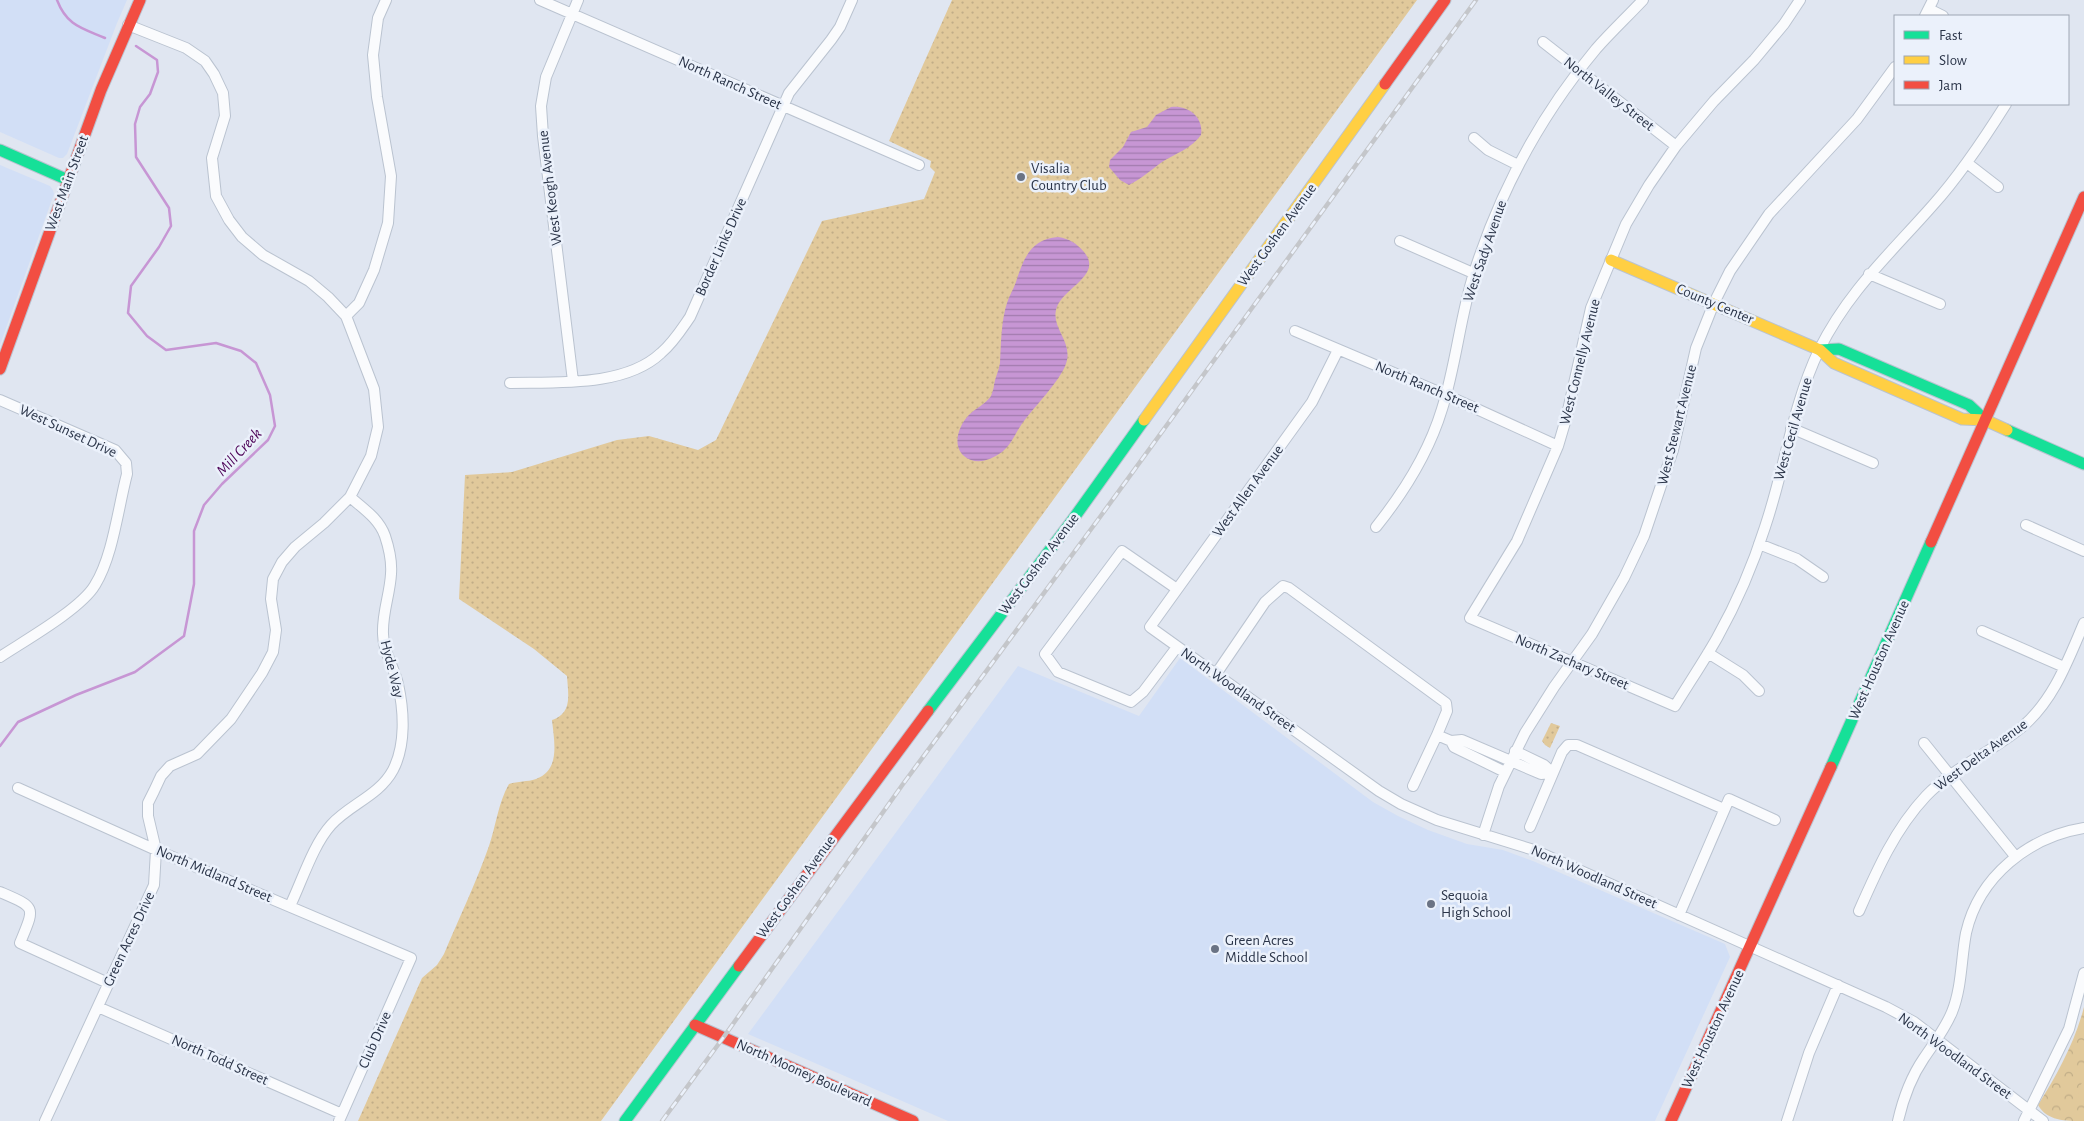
<svg xmlns="http://www.w3.org/2000/svg" width="2084" height="1121" font-family="'Alegreya Sans',sans-serif">
<defs>
<pattern id="grass-dots" width="8" height="8" patternUnits="userSpaceOnUse" patternTransform="scale(1.25)"><rect width="8" height="8" fill="#e1c99b"/><path d="M2 2h.1M6 6h.1" fill="none" stroke="#c1ad87" stroke-width="1.8" stroke-linecap="round"/></pattern>
<pattern id="park-crowns" width="20" height="18" patternUnits="userSpaceOnUse" patternTransform="scale(1.25)"><rect width="20" height="18" fill="#e1c99b"/><path d="M2 6a3 3 0 1 1 6 0M12 15a3 3 0 1 1 6 0" fill="none" stroke="#c1ad87"/></pattern>
<pattern id="water-rules" width="6" height="5" patternUnits="userSpaceOnUse" patternTransform="scale(1.25)"><rect width="6" height="5" fill="#c796d4"/><path d="M0 2.5h6" fill="none" stroke="#a27bae"/></pattern>
</defs>
<rect width="100%" height="100%" fill="#e0e6f1"/>
<path fill="#d2dff6" d="M0,0h127l-10,23 -50,131 -4,4h-4l-59,-26z
M0,165l50,21 3,4 1,4 -54,151z
M1180,658l193,144 25,14 30,14 39,14 36,6 30,11 192,83 5,13 -75,164h-707l-200,-87 270,-368 121,50z"/>
<path fill="url(#grass-dots)" d="M952,0h465l-816,1121h-243l64,-143 15,-13 7,-11c15,-36 32,-71 45,-108 7,-20 9,-43 20,-62 9,-3 18,-2 27,-5 25,-9 18,-38 16,-59 21,-7 16,-26 15,-44l-33,-27 -75,-50 6,-124 47,-3 105,-32 32,-4 49,14 18,-10 106,-219 102,-22 11,-27 -5,-5 1,-6 -42,-20z
M1551,723l9,3 -10,22 -5,-3 -3,-4z"/>
<path fill="url(#park-crowns)" d="M2084,1007v114c-19,0 -37,0 -46,-16 19,-30 37,-63 46,-98z"/>
<path fill="#e1c99b" d="M2084,1079v24l-5,-5 -1,-8z"/>
<path fill="url(#water-rules)" d="M1171,107c17,-2 33,10 30,28 -9,13 -26,19 -39,27 -11,8 -21,17 -33,23l-9,-5 -11,-13 1,-7 13,-13 8,-15 16,-5 9,-12z
M1058,237c12,2 18,6 26,15 20,24 -23,36 -28,58 -4,18 15,31 11,50 -3,17 -32,46 -43,61 -8,10 -11,22 -22,31 -9,6 -20,12 -31,8 -21,-8 -14,-32 -3,-44 6,-7 18,-12 23,-20 1,-3 3,-8 3,-11 1,-7 5,-15 6,-22 1,-18 1,-42 7,-60 2,-7 6,-13 9,-21 7,-22 14,-43 42,-45z"/>
<g fill="none" stroke-linecap="round" stroke-linejoin="round">
<path stroke="#c796d4" stroke-width="2.5" d="M57,0c10,26 25,28 48,38
M0,746l18,-24 58,-27 59,-23 49,-36 10,-52v-53l10,-26 18,-21 46,-44 7,-14 -5,-31 -14,-32 -15,-12 -25,-8 -50,7 -19,-14 -19,-23 3,-27 28,-39 12,-21 -2,-18 -33,-51 -1,-33 5,-17 10,-13 8,-22 -1,-12 -21,-14"/>
<g stroke="#bac3d0" stroke-width="12">
<path id="street" d="M540,0l379,165
M1800,0l-16,24 -30,36 -40,41 -38,45 -27,39 -23,39 -35,84 -25,111 -8,27 -41,95 -47,77 205,88c14,-23 29,-45 42,-68 19,-34 36,-73 48,-111 20,-59 27,-120 54,-177 30,-60 71,-96 114,-145 28,-31 51,-66 73,-101
M1929,9l14,7
M1925,16l8,-16
M1543,42l133,104
M1474,138l14,12 30,15
M1967,163l31,24
M1400,241l73,32
M1869,274l71,30
M346,316l13,-13 15,-33 14,-47 3,-47 -14,-79 -4,-42 5,-37 8,-18
M1295,331l151,64 112,51
M1338,350l-26,52 -162,225 229,164 22,13 36,16 97,30 352,157 28,15 129,99
M573,381l-30,-245 -2,-30 5,-29 32,-77
M510,383c47,-1 115,4 151,-30 12,-10 20,-23 29,-36l99,-224 42,-53 9,-13 12,-27
M0,400l115,50 11,13 1,11c-9,34 -14,82 -32,111 -14,24 -71,56 -95,72
M1791,428l82,35
M2026,525l58,26
M1376,527c28,-35 53,-75 66,-118 14,-44 18,-92 32,-136 26,-82 67,-158 122,-224 15,-17 32,-33 47,-49
M1759,544l38,15 26,18
M1982,631l82,36
M1177,647l-34,45 -12,10 -73,-30 -13,-18 77,-103 55,38
M1708,653l35,22 16,16
M1216,674l49,-72 18,-16 6,2 157,115 1,8 -10,24
M1451,741l3,6 51,25
M1924,743l91,113
M1413,786l24,-51 14,6 11,-1 79,34 12,-1 -9,-8 -29,-14
M18,788l138,62 255,108 -72,163
M1530,827l32,-75 6,-7h9l147,64
M1483,835l16,-49 26,-53 29,-46 38,-53 32,-56 20,-42 29,-86 23,-102 18,-45 16,-32 39,-57 88,-95 38,-52
M0,892c37,16 35,14 20,51l88,40
M290,906c12,-25 23,-61 41,-81 19,-21 48,-29 62,-55 13,-25 11,-59 5,-86 -4,-17 -15,-33 -15,-50 -1,-21 7,-40 8,-60 1,-13 -2,-26 -6,-38 -6,-17 -21,-27 -35,-39
M1859,911c18,-41 36,-82 67,-115 28,-29 66,-44 96,-69 32,-27 46,-67 62,-104
M1679,915l50,-116 46,21
M98,1007l244,107
M45,1121l109,-236 2,-35 -8,-34v-13l6,-12 7,-15 9,-10 27,-12 34,-35 31,-46 11,-21 3,-22 -5,-31 2,-20 9,-17 13,-15 29,-24 26,-26 21,-41 7,-29 -4,-38 -28,-73 -18,-19 -19,-16 -46,-26 -21,-18 -13,-17 -13,-24 -4,-38 13,-42 -2,-23 -9,-19 -9,-13 -19,-13 -58,-23
M1787,1121l22,-68 29,-68
M1898,1121c5,-22 13,-44 26,-63 10,-15 21,-29 28,-46 10,-25 9,-53 14,-79 13,-57 63,-96 118,-105
M2024,1121l45,-92 15,-56"/>
</g>
<g stroke="#bac3d0" stroke-width="13">
<path id="fast" d="M0,150l68,30
M1820,350l19,-1 130,56 16,15
M2007,430l77,34
M928,711l143,-189 73,-102
M1831,767l100,-225
M625,1121l114,-155"/>
</g>
<g stroke="#bac3d0" stroke-width="13">
<path id="slow" d="M1611,260l209,90 14,13 128,56 23,1 22,10
M1144,420l241,-336"/>
</g>
<g stroke="#bac3d0" stroke-width="13">
<path id="jam" d="M1385,84l60,-84
M0,369l101,-279 39,-90
M1931,542l153,-345
M739,966l189,-255
M695,1025l218,96
M1671,1121l160,-354"/>
</g>
<use href="#street" stroke="#fafbfd" stroke-width="10"/>
<use href="#fast" stroke="#16e098" stroke-width="11"/>
<use href="#slow" stroke="#ffcf43" stroke-width="11"/>
<use href="#jam" stroke="#f24e42" stroke-width="11"/>
<g stroke="#c4c6ca" stroke-width="4.5">
<path id="rail" d="M662,1121l61,-83 180,-254 197,-267 376,-517"/>
</g>
<use href="#rail" stroke="#ebf1fb" stroke-width="2.5" stroke-dasharray="8" stroke-linecap="butt"/>
</g>
<g fill="#6a7384" stroke="#ebf1fb" stroke-width="2">
<circle cx="1021" cy="177" r="5"/>
<circle cx="1431" cy="904" r="5"/>
<circle cx="1215" cy="949" r="5"/>
</g>
<g text-anchor="middle" dominant-baseline="central" stroke-width="5" stroke-linejoin="round" paint-order="stroke">
<g font-size="15" fill="#2b3549" stroke="#ebf1fb">
<text transform="translate(730 83) rotate(24)">North Ranch Street</text>
<text transform="translate(1609 94) rotate(38)">North Valley Street</text>
<text transform="translate(67 183) rotate(-70)">West Main Street</text>
<text transform="translate(550 188) rotate(-97)">West Keogh Avenue</text>
<text transform="translate(1277 235) rotate(-54)">West Goshen Avenue</text>
<text transform="translate(721 247) rotate(-66)">Border Links Drive</text>
<text transform="translate(1485 251) rotate(-71)">West Sady Avenue</text>
<text transform="translate(1715 304) rotate(23)">County Center</text>
<text transform="translate(1580 362) rotate(-76)">West Connelly Avenue</text>
<text transform="translate(1427 387) rotate(23)">North Ranch Street</text>
<text transform="translate(1677 425) rotate(-76)">West Stewart Avenue</text>
<text transform="translate(1793 429) rotate(-74)">West Cecil Avenue</text>
<text transform="translate(68 431) rotate(25)">West Sunset Drive</text>
<text transform="translate(1248 491) rotate(-54)">West Allen Avenue</text>
<text transform="translate(1039 564) rotate(-53)">West Goshen Avenue</text>
<text transform="translate(1879 660) rotate(-66)">West Houston Avenue</text>
<text transform="translate(1572 662) rotate(23)">North Zachary Street</text>
<text transform="translate(392 669) rotate(76)">Hyde Way</text>
<text transform="translate(1238 690) rotate(35)">North Woodland Street</text>
<text transform="translate(1981 755) rotate(-36)">West Delta Avenue</text>
<text transform="translate(214 874) rotate(23)">North Midland Street</text>
<text transform="translate(1594 877) rotate(24)">North Woodland Street</text>
<text transform="translate(796 887) rotate(-54)">West Goshen Avenue</text>
<text transform="translate(129 939) rotate(-65)">Green Acres Drive</text>
<text transform="translate(1713 1029) rotate(-65)">West Houston Avenue</text>
<text transform="translate(375 1040) rotate(-66)">Club Drive</text>
<text transform="translate(1955 1056) rotate(36)">North Woodland Street</text>
<text transform="translate(220 1060) rotate(24)">North Todd Street</text>
<text transform="translate(804 1073) rotate(24)">North Mooney Boulevard</text>
</g>
<g font-size="15" fill="#2b3549" stroke="#ebf1fb" text-anchor="start">
<text x="1031" y="168">Visalia<tspan x="1031" dy="17">Country Club</tspan></text>
<text x="1441" y="895">Sequoia<tspan x="1441" dy="17">High School</tspan></text>
<text x="1225" y="940">Green Acres<tspan x="1225" dy="17">Middle School</tspan></text>
</g>
<g font-size="16" font-style="italic" fill="#4d0357" stroke="#ebf1fb">
<text transform="translate(239 452) rotate(-47)">Mill Creek</text>
</g>
</g>
<rect x="1894" y="15" width="175" height="90" fill="#ebf1fb" stroke="#9ea6b4"/>
<rect x="1904" y="31" width="25" height="8" fill="#16e098" stroke="#9ea6b4"/>
<text x="1939" y="40" font-size="15" fill="#2b3549">Fast</text>
<rect x="1904" y="56" width="25" height="8" fill="#ffcf43" stroke="#9ea6b4"/>
<text x="1939" y="65" font-size="15" fill="#2b3549">Slow</text>
<rect x="1904" y="81" width="25" height="8" fill="#f24e42" stroke="#9ea6b4"/>
<text x="1939" y="90" font-size="15" fill="#2b3549">Jam</text>
</svg>
